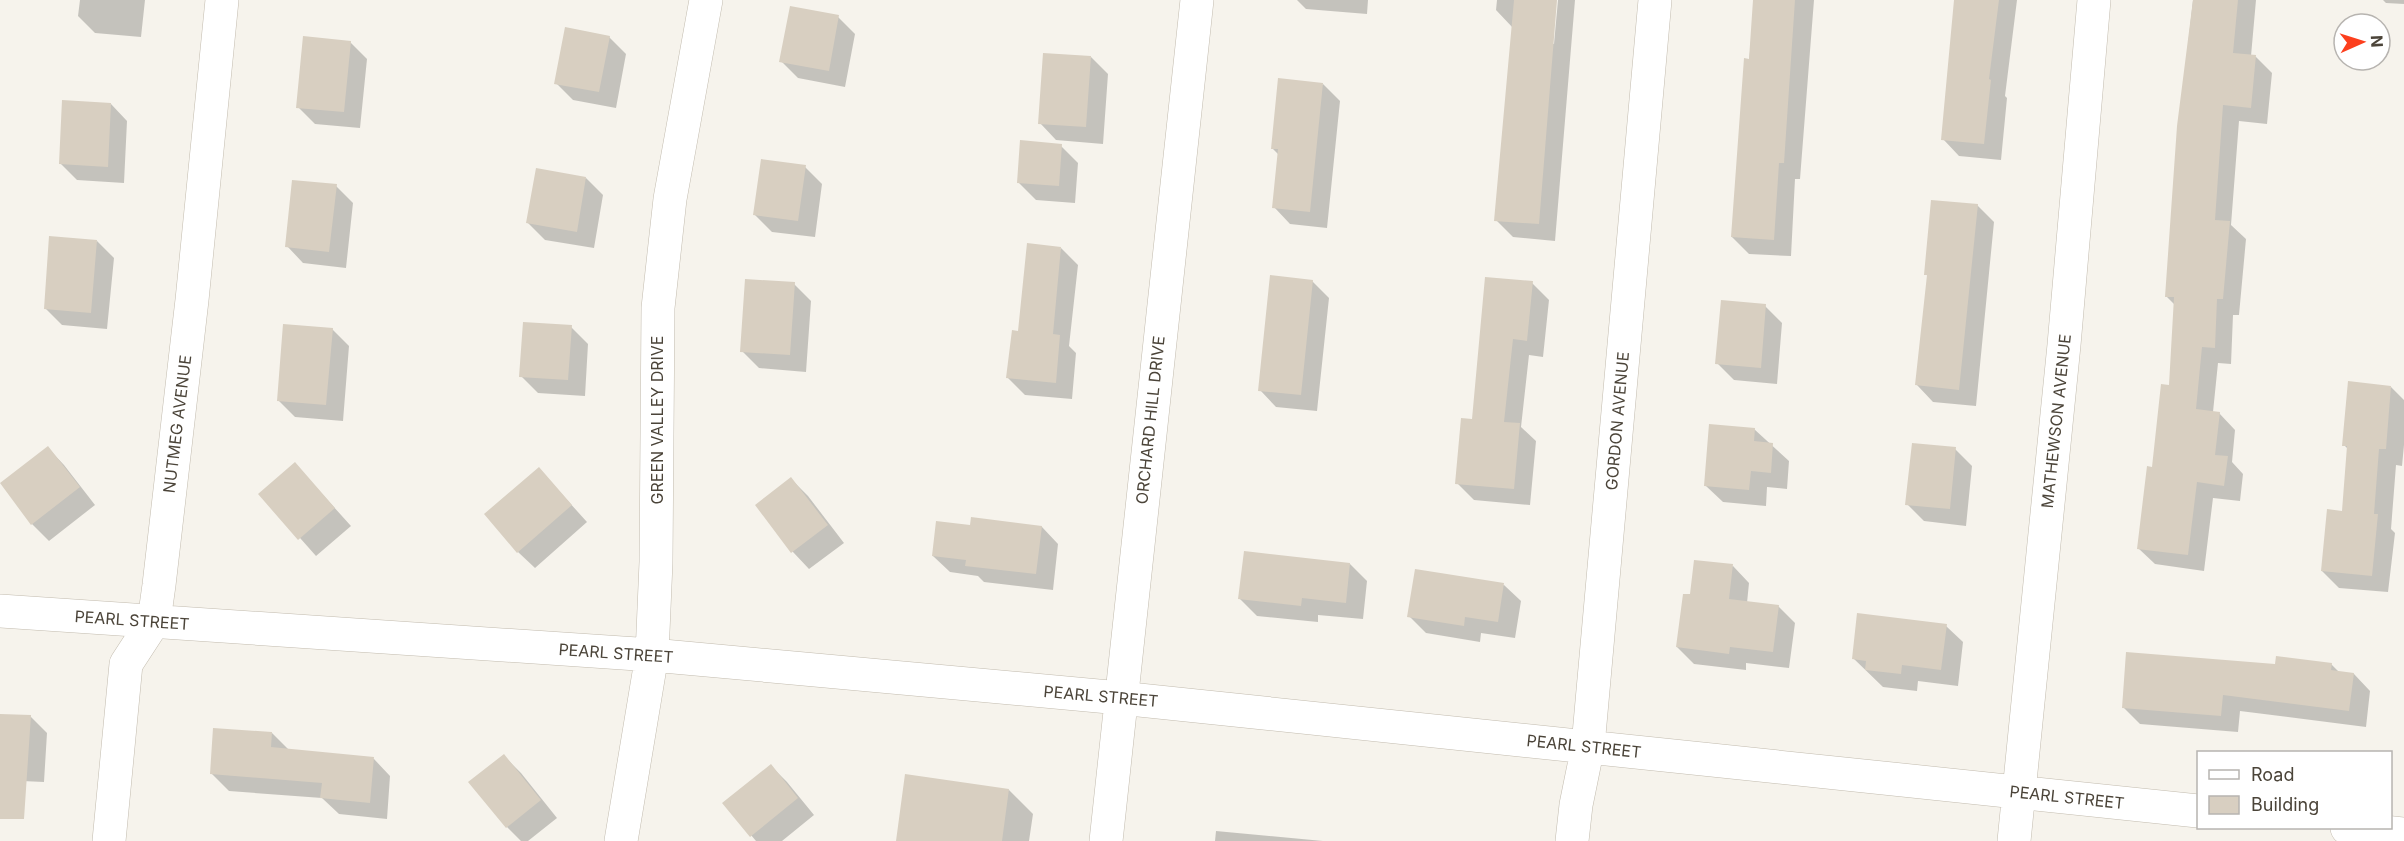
<svg xmlns="http://www.w3.org/2000/svg" width="2404" height="841" font-family="Inter,sans-serif">
<rect width="100%" height="100%" fill="#f6f3ec"/>
<path fill="#0003" d="M80,0h65l-4,37 -46,-4 -17,-17z
M1297,0h71l-1,14 -61,-5z
M1497,0h58l-4,43 3,1 4,-44h17l-20,241 -42,-4 -17,-17 17,-192 -17,-18z
M1755,0h59l-14,179h-5l-4,77 -42,-2 -17,-17z
M1955,0h62l-12,96 2,2 -6,62 -42,-4 -16,-17z
M2193,0h63l-5,56 5,1 16,16 -5,51 -28,-3 -8,104 15,14 -7,76h-6l-2,49 -13,-1 -5,49 6,1 16,17 -3,32 11,12 -3,27 -27,-3 -9,73 -49,-7 -17,-16 33,-161 4,-82 -9,-9 13,-170z
M2383,0h21v4l-18,-1z
M838,17l17,17 -10,53 -47,-9 -17,-17z
M609,37l17,17 -10,54 -43,-8 -17,-17z
M350,42l17,17 -7,69 -45,-4 -17,-17z
M1091,57l17,17 -5,70 -47,-4 -16,-17z
M1323,84l17,17 -13,127 -37,-4 -16,-17 5,-52 -7,-7z
M111,104l16,17 -3,62 -47,-3 -16,-16z
M1061,146l17,17 -3,40 -39,-3 -17,-17z
M805,167l17,17 -7,53 -43,-5 -17,-17z
M586,178l17,17 -9,53 -49,-8 -17,-17z
M336,186l17,17 -7,65 -43,-5 -16,-17z
M1977,205l17,17 -18,184 -43,-4 -16,-17 11,-108 -2,-3z
M97,241l17,17 -7,71 -45,-4 -17,-17z
M1061,248l17,17 -9,81 7,7 -4,46 -47,-4 -17,-17 11,-45z
M1312,281l17,17 -12,113 -41,-4 -16,-17z
M1532,283l17,17 -6,57 -14,-2 -8,72 15,14 -6,64 -56,-5 -17,-17 16,-62z
M794,284l17,17 -5,71 -47,-4 -17,-17z
M1765,306l17,17 -5,61 -43,-4 -17,-17z
M571,327l17,17 -3,52 -47,-3 -17,-17z
M332,329l17,17 -6,75 -48,-4 -17,-17z
M2391,387l13,13v45l-2,21 -6,-1 -5,64 4,4 -7,59 -49,-4 -17,-17 21,-59 6,-62 -5,-5z
M1754,429l35,32 -2,28 -20,-2 -1,19 -43,-4 -17,-16z
M48,448l16,17 31,40 -46,36 -17,-17z
M1955,449l17,17 -6,60 -42,-5 -17,-17z
M295,464l56,62 -35,30 -55,-62z
M539,469l48,53 -52,46 -17,-16z
M791,479l17,17 36,47 -35,26 -16,-17 -36,-47z
M972,526l70,1 16,17 -5,46 -69,-8 -6,-6 -28,-4 -17,-16z
M1350,564l17,17 -4,38 -45,-4v7l-61,-6 -17,-17z
M1733,566l16,17 -2,20 31,3 17,17 -6,45 -43,-5v7l-52,-6 -17,-17 14,-51z
M1504,585l17,16 -6,37 -34,-5 -1,9 -54,-9 -17,-17z
M1946,626l17,16 -5,44 -40,-5 -1,10 -34,-4 -30,-29z
M2331,664l9,9 14,1 16,17 -4,36 -126,-16 -2,21 -98,-8 -17,-17 153,-41z
M0,715l30,1 17,17 -3,49 -44,-2z
M272,733l17,17 85,9 16,17 -3,43 -48,-5 -17,-16 -93,-7 -17,-17z
M504,756l17,17 36,45 -29,23h-7l-14,-14 -36,-45z
M771,766l16,16 27,33 -32,26h-26l-32,-38z
M1009,790l24,24 -4,27h-132z
M1216,831l107,10h-108z"/>
<path fill="#d8cfc1" d="M1514,0h43l-18,224 -45,-3z
M1753,0h42l-11,163h-5l-5,77 -43,-3 13,-179 5,1z
M1954,0h45l-10,79 2,1 -7,64 -43,-4z
M2193,0h45l-5,53 23,2 -5,53 -28,-3 -8,115 15,1 -7,78h-6l-2,49 -13,-1 -6,62 24,3 -5,43 13,1 -4,30 -27,-4 -9,73 -51,-6 10,-83 5,1 9,-83 8,1 5,-88h-9l12,-171z
M790,6l49,9 -10,56 -50,-9z
M565,27l45,9 -11,56 -45,-8z
M303,36l48,5 -7,71 -48,-4z
M1043,53l48,3 -5,71 -48,-3z
M1278,78l45,5 -13,129 -38,-4 6,-59h-7z
M62,100l49,3 -3,64 -49,-3z
M1020,140l42,4 -3,42 -42,-3z
M761,159l45,6 -8,56 -45,-6z
M536,168l50,9 -9,55 -51,-9z
M292,180l45,4 -8,68 -44,-5z
M1931,200l47,4 -19,186 -44,-5 12,-110h-3z
M49,236l48,4 -6,73 -47,-4z
M1027,243l34,4 -8,87 7,1 -4,48 -50,-5 6,-48 6,1z
M1270,275l43,5 -12,115 -43,-4z
M1485,277l48,4 -6,60 -14,-2 -9,83 16,1 -6,66 -59,-5 6,-66 11,1z
M745,279l50,3 -5,73 -50,-3z
M1721,300l45,4 -5,64 -46,-4z
M523,322l49,3 -4,55 -49,-3z
M283,324l50,4 -7,77 -49,-4z
M2348,381l43,5 -5,63h-7l-5,65h4l-6,62 -51,-5 6,-62 15,2 5,-65h-5z
M1709,424l46,4 -1,13 19,2 -2,30 -20,-2 -2,19 -45,-4z
M1912,443l44,4 -6,62 -45,-4z
M48,446l32,41 -49,38 -31,-42z
M295,462l40,46 -37,32 -40,-46z
M539,467l33,38 -55,48 -33,-39z
M791,477l37,48 -37,28 -36,-48z
M971,517l71,9 -6,48 -71,-8 1,-6 -34,-4 4,-35 34,4z
M1244,551l106,12 -4,40 -44,-5 -1,8 -63,-7z
M1694,560l39,4 -4,35 50,6 -6,47 -43,-5 -1,7 -53,-7 7,-53h7z
M1415,569l89,14 -6,39 -33,-5 -1,9 -57,-9z
M1857,613l90,11 -6,46 -39,-5 -1,9 -36,-4 1,-9 -14,-2z
M2126,652l149,12 1,-8 56,7 -1,7 23,3 -5,38 -126,-16 -2,21 -99,-8z
M0,714l31,1 -7,104h-24z
M213,728l59,4 -1,15 103,10 -4,46 -50,-5 2,-15 -112,-9z
M504,754l37,46 -35,28 -38,-46z
M771,764l27,34 -48,39 -28,-34z
M905,774l104,15 -7,52h-106z"/>
<g fill="none" stroke-linecap="round" stroke-linejoin="round">
<g stroke="#c2bbae" stroke-width="34">
<path id="minor" d="M0,611l652,44 468,43 1078,113
M2347,828l57,6
M109,841l17,-177 28,-43 5,-36 33,-285 30,-300
M621,841l31,-186 4,-93 2,-254 12,-109 36,-199
M1106,841l91,-841
M1572,841l4,-36 12,-59 67,-746
M2014,841l50,-496 30,-345"/>
</g>
<use href="#minor" stroke="#fff" stroke-width="33"/>
</g>
<g text-anchor="middle" dominant-baseline="central" stroke-width="5" stroke-linejoin="round" paint-order="stroke">
<g font-size="16" fill="#4b4439" stroke="#fff">
<text transform="translate(657 420) rotate(-90)">GREEN VALLEY DRIVE</text>
<text transform="translate(1150 420) rotate(-84)">ORCHARD HILL DRIVE</text>
<text transform="translate(1617 421) rotate(-85)">GORDON AVENUE</text>
<text transform="translate(2056 421) rotate(-84)">MATHEWSON AVENUE</text>
<text transform="translate(177 424) rotate(-83)">NUTMEG AVENUE</text>
<text transform="translate(132 620) rotate(4)">PEARL STREET</text>
<text transform="translate(616 653) rotate(4)">PEARL STREET</text>
<text transform="translate(1101 696) rotate(5)">PEARL STREET</text>
<text transform="translate(1584 746) rotate(6)">PEARL STREET</text>
<text transform="translate(2067 797) rotate(6)">PEARL STREET</text>
</g>
</g>
<rect x="2197" y="751" width="195" height="78" fill="#ffffff" stroke="#b7b4b0" stroke-width="1.5"/>
<rect x="2209" y="770" width="30" height="9" fill="#ffffff" stroke="#b7b4b0" stroke-width="1.5"/>
<text x="2251" y="781" font-size="18" fill="#4b4439">Road</text>
<rect x="2209" y="796" width="30" height="18" fill="#d8cfc1" stroke="#b7b4b0" stroke-width="1.5"/>
<text x="2251" y="811" font-size="18" fill="#4b4439">Building</text>
<g transform="translate(2362 42) rotate(87)"><circle r="28" fill="#ffffff" stroke="#b7b4b0" stroke-width="1.5"/>
<path d="M0-4.5L10 22L0 15L-10 22Z" fill="#fc3f1d"/>
<text y="-9" font-size="16" font-weight="bold" text-anchor="middle" fill="#4b4439">N</text>
</g>
</svg>
